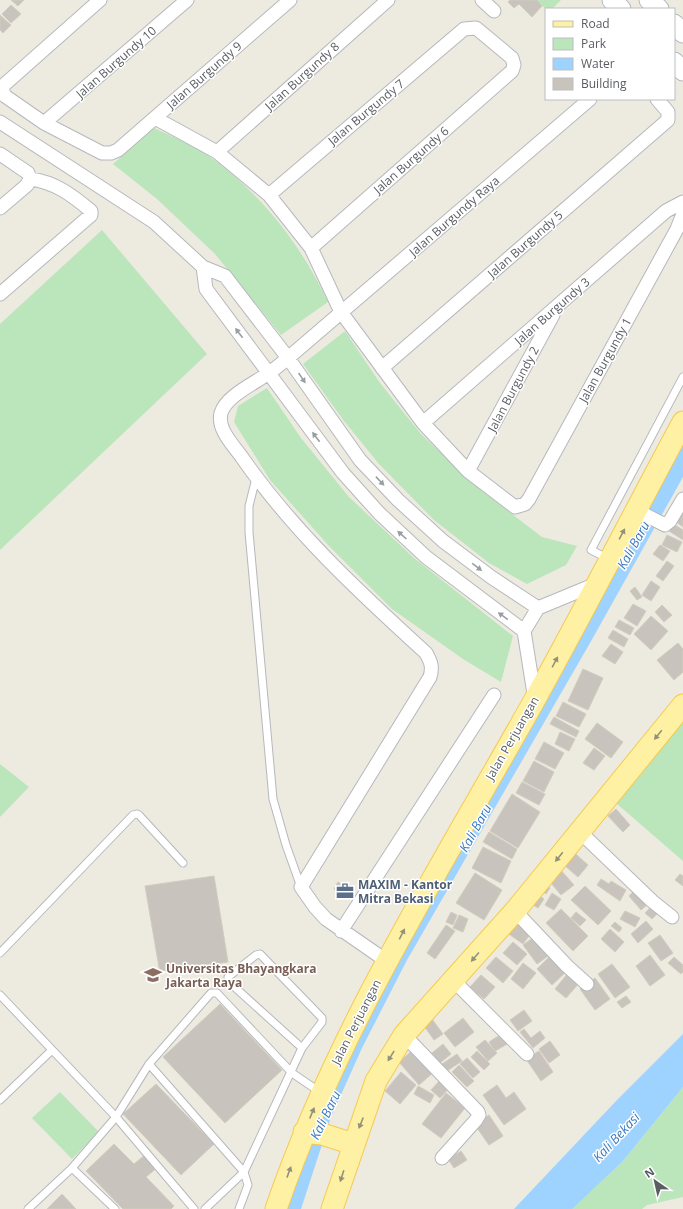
<svg xmlns="http://www.w3.org/2000/svg" width="683" height="1209" font-family="'Open Sans',sans-serif">
<rect width="100%" height="100%" fill="#edeae0"/>
<path fill="#bbe6bb" d="M536,0h25l-9,9h-6z
M154,128c17,8 37,16 52,26 54,38 94,89 122,148l-47,33 -66,-81 -58,-55 -44,-35z
M102,230l105,124 -207,196v-226z
M345,331l35,52 41,51 62,58 59,45 35,9 -11,19 -39,19 -38,-21 -55,-43 -55,-56 -35,-43 -41,-57z
M267,388l34,50 48,59 65,61 99,78 -12,46 -38,-23 -71,-50 -63,-63 -59,-66 -36,-58 4,-16z
M683,720v141l-67,-58z
M0,764l29,23 -29,30z
M683,1087v110l-36,8 -5,4h-71l52,-48z
M60,1092l39,40 -27,27 -40,-41z"/>
<path fill="#9ed3ff" d="M683,442v35l-93,166 -183,317 -45,88 -31,69 -30,92h-19l37,-104z
M683,1034v53l-60,74 -51,48h-58l103,-109z"/>
<path fill="#c8c4bd" stroke="#d1ccbe" d="M11,0h13l-6,6z
M510,0h27l5,6 -10,11 -13,-13 -5,4 -6,-6z
M11,5l10,9 -10,9 -9,-9z
M0,15l11,10 -8,8 -3,-3z
M683,510v17l-9,-7z
M670,522l13,8v10l-17,-11z
M667,535l15,7 -5,10 -15,-7z
M660,545l10,6 -7,10 -10,-7z
M667,561l7,5 -11,15 -7,-5z
M651,581l9,6 -9,14 -9,-6z
M635,587l7,10 -5,3 -7,-9z
M633,604l13,7 -9,15 -13,-8z
M662,605l10,10 -8,7 -9,-10z
M651,616l17,15 -17,19 -17,-16z
M619,620l15,8 -4,7 -15,-8z
M613,630l15,9 -4,8 -16,-9z
M678,643l5,6v23l-9,8 -17,-20z
M611,644l12,8 -8,12 -13,-8z
M583,669l20,9 -15,32 -20,-9z
M563,702l23,12 -7,13 -23,-11z
M554,717l25,14 -3,6 -26,-13z
M597,723l26,19 -12,16 -26,-19z
M560,732l15,7 -6,12 -14,-7z
M544,742l20,11 -9,16 -20,-10z
M594,748l11,8 -11,14 -11,-7z
M534,761l20,11 -10,20 -21,-11z
M522,782l23,12 -6,11 -23,-12z
M512,794l28,18 -22,36 -28,-17z
M616,809l14,16 -7,7 -15,-16z
M489,832l28,17 -5,10 -29,-17z
M483,847l28,14 -10,22 -29,-15z
M568,847l20,18 -10,12 -21,-18z
M558,867l16,18 -13,10 -15,-18z
M475,873l27,17 -18,30 -28,-17z
M680,874l3,2v10l-8,-6z
M214,876l14,86 -68,11 -15,-87z
M601,879l8,5 2,-3 15,9 -6,11 -23,-16z
M338,882l14,8 -4,7 -14,-8z
M541,883l9,5 -4,6 -8,-6z
M585,886l26,25 -13,14 -27,-25z
M635,890l13,14 -7,6 -12,-14z
M534,892l10,7 -6,9 -11,-7z
M552,893l9,6 -7,11 -9,-5z
M652,906l7,6 -7,7 -7,-6z
M561,909l27,27 -15,15 -27,-28z
M625,911l15,7 -5,9 -15,-8z
M451,912l6,3 -4,10 -7,-3z
M576,912l10,8 -6,6 -9,-8z
M459,915l9,4 -5,13 -10,-4z
M514,921l17,12 -8,11 -17,-12z
M646,921l7,8 -15,14 -7,-9z
M615,922l7,6 -3,4 -8,-6z
M446,925l9,6 -20,28 -8,-6z
M610,929l14,13 -9,10 -14,-13z
M660,935l13,18 -12,8 -13,-18z
M534,937l14,19 -11,8 -14,-19z
M513,942l14,12 -10,11 -14,-12z
M552,954l16,16 -16,15 -15,-16z
M650,955l15,20 -15,11 -14,-20z
M496,957l17,14 -10,12 -17,-15z
M674,957l9,8v7l-2,2 -13,-11z
M523,963l13,10 -13,16 -12,-10z
M612,964l18,23 -15,11 -17,-24z
M568,973l12,9 -14,16 -11,-9z
M481,975l14,12 -11,12 -14,-12z
M595,978l15,21 -15,11 -15,-21z
M626,996l5,6 -9,6 -5,-6z
M220,1004l62,66 -57,53 -62,-66z
M524,1010l8,11 -14,10 -8,-11z
M463,1018l11,14 -19,15 -11,-14z
M432,1019l11,15 -9,6 -10,-14z
M524,1029l7,9 9,-7 5,7 -12,10 -13,-16z
M503,1033l6,10 -14,8 -6,-9z
M485,1040l12,13 -9,8 -12,-14z
M550,1041l10,14 -11,8 -10,-14z
M443,1044l8,10 -11,9 -8,-10z
M414,1049l20,23 -15,13 -20,-23z
M477,1051l13,13 -6,6 -13,-13z
M539,1051l14,21 -12,9 -15,-22z
M457,1054l5,7 -15,10 -5,-7z
M467,1058l13,14 -7,6 -13,-14z
M459,1065l15,16 -7,6 -15,-15z
M401,1072l15,13 -16,19 -15,-13z
M442,1078l9,8 -11,12 -9,-8z
M156,1084l58,60 -33,31 -58,-61z
M497,1085l9,13 8,-6 12,17 -22,16 -21,-30z
M418,1086l16,9 -4,8 -16,-9z
M446,1093l19,15 -24,30 -19,-14z
M489,1115l14,21 -14,9 -14,-20z
M114,1144l20,20 12,-10 12,13 -12,10 28,29 -3,3h-48l-37,-38z
M461,1151l6,9 -13,8 -6,-9z
M62,1194l14,15h-29z"/>
<g fill="none" stroke-linecap="round" stroke-linejoin="round">
<g stroke="#b6b8be" stroke-width="9">
<path id="lane" d="M256,478l-7,28v26l24,267 13,46 15,42
M609,559l-18,-9 92,-173
M0,953l133,-138 4,-1 2,1 44,48
M260,954l62,64v4l-20,26 -73,-66 -1,-5 28,-22z
M0,995l116,122 78,92
M149,1064l95,108 4,13 -9,24
M0,1100l52,-50
M72,1168l43,41
M28,1209l44,-41 44,-51 33,-53 62,-71h6l75,80 28,19
M205,1209l39,-37 58,-124"/>
</g>
<g stroke="#b6b8be" stroke-width="15">
<path id="street" d="M100,0l-96,85 -2,5 3,6 39,27 58,30h9l7,-3 172,-150
M482,0l12,11
M155,118l62,34 52,43 42,53 30,64 82,111 45,48 47,36 10,-3 4,-5 148,-270 6,-15
M0,122l154,100 49,45 22,9 63,82 72,102 38,40 45,41 48,36 47,31 58,-24
M44,123l143,-123
M217,152l171,-152
M0,154l28,19 2,6 -3,6 -27,23
M269,195l195,-166 12,-1 36,30 2,7 -2,6 -201,177
M203,267l3,22 137,184 36,40 47,44 98,74 11,69
M0,294l91,-79v-4c-19,-16 -36,-29 -61,-32
M382,368l286,-248v-8l-11,-13
M423,423l243,-212 17,-9
M468,471l85,-156
M636,510l29,15 5,-4 13,-22
M524,631l14,-23
M580,832l72,69 20,16
M515,911l52,55 20,18
M341,931l153,-236
M388,962l-62,-43 -11,-12 -14,-20 129,-210c3,-10 1,-15 -4,-24 -67,-61 -133,-122 -185,-197 -8,-11 -24,-27 -20,-43 5,-17 34,-30 48,-40 7,-5 13,-10 19,-15l302,-259
M454,981l73,73
M404,1035l74,77 1,3 -3,5 -34,38"/>
</g>
<g stroke="#b6bac0" stroke-width="21">
<path id="secondary" d="M612,0l9,9
M649,0l10,9
M674,24l9,9
M674,62l9,9"/>
</g>
<g stroke="#f6c94f" stroke-width="23">
<path id="primary" d="M304,1132l18,2 31,10
M276,1209c62,-181 165,-342 258,-508 51,-92 99,-186 149,-279
M332,1209l44,-128 28,-46 111,-124 168,-206"/>
</g>
<use href="#lane" stroke="#fff" stroke-width="7"/>
<use href="#street" stroke="#fff" stroke-width="13"/>
<use href="#secondary" stroke="#fff" stroke-width="19"/>
<use href="#primary" stroke="#fff1a3" stroke-width="21"/>
</g>
<defs><path id="oneway-solid" d="M-6-.8H1V-3.2L6.5 0L1 3.2V.8H-6Z"/></defs>
<g fill="#9b9ea1">
<use href="#oneway-solid" transform="translate(239 333) rotate(-127)"/>
<use href="#oneway-solid" transform="translate(302 378) rotate(56)"/>
<use href="#oneway-solid" transform="translate(316 437) rotate(-127)"/>
<use href="#oneway-solid" transform="translate(380 481) rotate(47)"/>
<use href="#oneway-solid" transform="translate(402 535) rotate(-138)"/>
<use href="#oneway-solid" transform="translate(477 567) rotate(37)"/>
<use href="#oneway-solid" transform="translate(503 616) rotate(-144)"/>
</g>
<g fill="#939179">
<use href="#oneway-solid" transform="translate(622 534) rotate(-62)"/>
<use href="#oneway-solid" transform="translate(555 662) rotate(-62)"/>
<use href="#oneway-solid" transform="translate(658 735) rotate(129)"/>
<use href="#oneway-solid" transform="translate(559 857) rotate(129)"/>
<use href="#oneway-solid" transform="translate(402 934) rotate(-63)"/>
<use href="#oneway-solid" transform="translate(475 957) rotate(131)"/>
<use href="#oneway-solid" transform="translate(391 1056) rotate(122)"/>
<use href="#oneway-solid" transform="translate(312 1113) rotate(-67)"/>
<use href="#oneway-solid" transform="translate(361 1123) rotate(112)"/>
<use href="#oneway-solid" transform="translate(289 1172) rotate(-70)"/>
<use href="#oneway-solid" transform="translate(342 1176) rotate(108)"/>
</g>
<defs>
<g id="office-bare" transform="scale(1.38)"><path d="M-6-3h4V-5.5h4V-3h4V5H-6ZM-1-4.5V-3h2v-1.5ZM-6 0V1H6V0Z" fill="#5c6f8a" stroke="#fff" stroke-width="2.5" paint-order="stroke"/></g>
<g id="university-bare" transform="scale(1.38)"><path d="M0-5L7-2L0 1L-7-2ZM-4 1L0 2.5L4 1V4Q0 6-4 4Z" fill="#8d6e63" stroke="#fff" stroke-width="2.5" paint-order="stroke"/></g>
</defs>
<g fill-rule="evenodd">
<use href="#office-bare" x="345" y="891"/>
<use href="#university-bare" x="153" y="975"/>
</g>
<g text-anchor="middle" dominant-baseline="central" stroke-width="3" stroke-linejoin="round" paint-order="stroke">
<g font-size="12" fill="#595d62" stroke="#fff">
<text transform="translate(116 62) rotate(-41)">Jalan Burgundy 10</text>
<text transform="translate(204 75) rotate(-41)">Jalan Burgundy 9</text>
<text transform="translate(302 76) rotate(-42)">Jalan Burgundy 8</text>
<text transform="translate(366 112) rotate(-40)">Jalan Burgundy 7</text>
<text transform="translate(411 160) rotate(-41)">Jalan Burgundy 6</text>
<text transform="translate(454 216) rotate(-41)">Jalan Burgundy Raya</text>
<text transform="translate(525 244) rotate(-41)">Jalan Burgundy 5</text>
<text transform="translate(552 311) rotate(-41)">Jalan Burgundy 3</text>
<text transform="translate(605 360) rotate(-61)">Jalan Burgundy 1</text>
<text transform="translate(513 389) rotate(-62)">Jalan Burgundy 2</text>
<text transform="translate(512 738) rotate(-60)">Jalan Perjuangan</text>
<text transform="translate(356 1022) rotate(-63)">Jalan Perjuangan</text>
</g>
<g font-size="12" font-weight="bold" fill="#4e5e75" stroke="#fff" text-anchor="start">
<text x="358" y="884">MAXIM - Kantor<tspan x="358" dy="14">Mitra Bekasi</tspan></text>
</g>
<g font-size="12" font-weight="bold" fill="#785e54" stroke="#fff" text-anchor="start">
<text x="166" y="968">Universitas Bhayangkara<tspan x="166" dy="14">Jakarta Raya</tspan></text>
</g>
<g font-size="13" font-style="italic" fill="#3a79bd" stroke="#fff">
<text transform="translate(633 545) rotate(-61)">Kali Baru</text>
<text transform="translate(475 828) rotate(-61)">Kali Baru</text>
<text transform="translate(325 1115) rotate(-64)">Kali Baru</text>
<text transform="translate(616 1137) rotate(-47)">Kali Bekasi</text>
</g>
</g>
<rect x="545" y="8" width="130" height="92" fill="#ffffff" stroke="#bdbec0"/>
<rect x="553" y="21" width="20" height="6" fill="#fff1a3" stroke="#bdbec0"/>
<text x="581" y="28" font-size="12" fill="#595d62">Road</text>
<rect x="553" y="38" width="20" height="12" fill="#bbe6bb" stroke="#bdbec0"/>
<text x="581" y="48" font-size="12" fill="#595d62">Park</text>
<rect x="553" y="58" width="20" height="12" fill="#9ed3ff" stroke="#bdbec0"/>
<text x="581" y="68" font-size="12" fill="#595d62">Water</text>
<rect x="553" y="78" width="20" height="12" fill="#c8c4bd" stroke="#bdbec0"/>
<text x="581" y="88" font-size="12" fill="#595d62">Building</text>
<g transform="translate(655 1181) rotate(326)" stroke="#ffffff" stroke-width="3" paint-order="stroke">
<path d="M0-3L7 15L0 10L-7 15Z" fill="#595d62"/>
<text y="-6" font-size="11" font-weight="bold" text-anchor="middle" fill="#595d62">N</text>
</g>
</svg>
